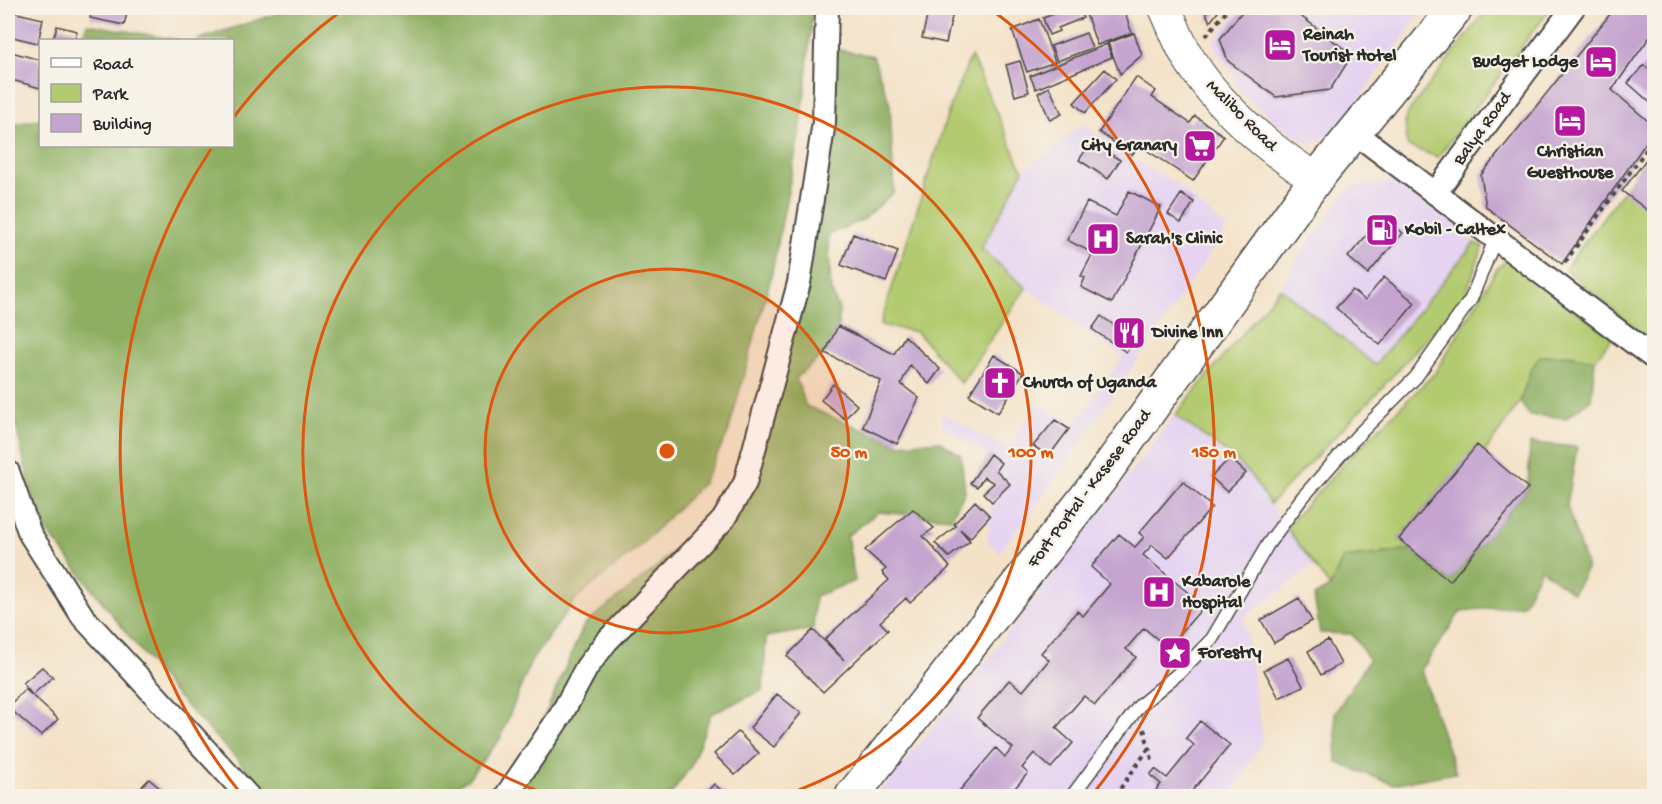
<svg xmlns="http://www.w3.org/2000/svg" width="1662" height="804" font-family="'Gochi Hand',sans-serif">
<rect width="100%" height="100%" fill="#f7f3e8"/>
<filter id="ink" filterUnits="userSpaceOnUse"><feTurbulence type="fractalNoise" baseFrequency=".0167" numOctaves="2"/><feDisplacementMap in="SourceGraphic" scale="12" xChannelSelector="R" yChannelSelector="G"/><feConvolveMatrix kernelMatrix="1 2 1 2 8 2 1 2 1" color-interpolation-filters="sRGB"/></filter>
<filter id="wash" filterUnits="userSpaceOnUse"><feTurbulence type="fractalNoise" baseFrequency=".008" numOctaves="4" result="noise"/><feDisplacementMap in="SourceGraphic" scale="24" xChannelSelector="R" yChannelSelector="G"/><feGaussianBlur stdDeviation="1.35" result="paint"/><feColorMatrix in="noise" values="0 0 0 0 0 0 0 0 0 0 0 0 0 0 0 0 0 1.4 0 .05"/><feComposite in="paint" operator="in"/></filter>
<g filter="url(#wash)">
<rect width="100%" height="100%" fill="#f4e2c8"/>
<path fill="#e5d3f1" d="M1241,8h183l-91,128 -25,8 -36,-25 -36,-31 -2,-16 -12,-11 -9,-19z
M1654,32v94l-42,-36z
M1083,124l37,27 57,33 50,45 -167,244 -60,79 -13,-11 3,-25 2,-14 18,-18 -14,-14 5,-7 -59,-38 -1,-13 66,37 30,-45 36,21 50,-68 -97,-69 -45,-38 42,-79z
M1396,179l35,22 43,42 -99,122 -95,-77 26,-44 45,-58 22,-1z
M1175,415l74,58 64,93 -69,52 19,122 -33,56h-354l102,-124z"/>
<path fill="#b3cb70" stroke="#6f7b4e" stroke-width="1.5" d="M1488,8h63l-113,149 -31,-11 -2,-25 4,-10z
M971,56l52,115 -42,78 45,39 -65,95 -44,-51 -37,-7 70,-218z
M1654,149v195l-89,-75z
M1474,243l9,3 -18,50 -91,100 -104,108 -21,-31 -15,-15 -59,-43 105,-127 95,77z
M1507,259l105,79 -17,22 -28,-5 -36,14 -11,33 -35,50 -8,-6 -78,93 13,11 -69,8 -13,29 -44,-60 66,-72 83,-82 61,-103z"/>
<path fill="#8eaf62" stroke="#5c6d46" stroke-width="1.5" d="M293,8h69l9,3 33,-3h409l-11,112 -31,157 -43,156 -25,50 -65,65 -61,50 -46,63 -31,78 -33,41 -30,16h-165l-102,-107 -133,-171 -29,-128v-264l32,-7v27h192v-106h-35z
M87,24l91,16h-97z
M834,49l39,7 17,49 4,87 -30,27 -36,16 3,56 8,18 -1,17 -13,27 -29,25 10,28 91,38 42,-3 22,14 4,37 -14,26 -73,-6 -31,24 8,45 -40,15 -2,33 -47,8 -3,53 -52,24 -20,52 -21,30h-175l25,-24 64,-147 74,-59 76,-76 56,-201z
M1567,355l28,5 -4,39 -25,19 -37,-3 -9,-13 11,-33 9,-13z
M1530,443l47,4 -10,59 20,63 -14,24 -32,-24 -18,36 -62,6 -40,59 35,103 -63,11 -56,-21 -2,-50 34,-53 -17,-26 -32,-1 -6,-37 16,-9 13,-29 69,-8 38,31 78,-93z"/>
<g id="blocks">
<path fill="#c5a5d0" d="M93,8l35,1 -4,16 -34,-7z
M929,8h25l-8,35 -24,-5z
M1070,8h9l4,10 -25,10 1,3 -10,4 -6,-17z
M1084,8h39l9,25 -35,12z
M1204,8h17l-11,14z
M1245,8h45l62,47 -22,35 -54,7 -48,-36 -8,-22z
M1615,8h39v23l-42,59 42,36v5l-92,133 -76,-57 -5,-32z
M8,11l35,8 -5,24 -30,-7z
M1039,19l16,43 -28,10 -15,-42z
M57,26l20,5 -2,9h-22z
M1086,33l6,15 -35,13 -6,-15z
M1134,33l8,22 -22,19 -12,-31z
M1107,44l5,13 -76,32 -6,-13z
M8,51l32,9v28l-32,-9z
M1020,61l9,31 -14,4 -9,-31z
M1644,65l10,9v32l-26,-23z
M1105,69l11,10 -31,34 -11,-10z
M1136,77l20,14 -4,6 38,26 5,-7 29,20 -31,45 -54,-36 -7,10 -33,-23z
M1049,87l13,27 -12,6 -12,-27z
M1091,142l29,18 -12,19 -29,-19z
M1654,149l-1,39 1,27 -32,-24z
M1129,191l32,16 -49,96 -31,-16 4,-9 -4,-2 12,-23 -26,-13 20,-38 29,14z
M1181,194l13,8 -13,21 -13,-9z
M1383,216l20,17 -35,41 -20,-17z
M853,234l45,17 -12,31 -45,-17z
M1384,277l31,26 -35,42 -44,-37 16,-18 13,10z
M1101,316l34,24 -9,12 -34,-23z
M838,326l56,28 11,-18 35,33 -11,15 -19,-19 -9,19 18,14 -22,46 -34,-17 18,-46 -56,-28z
M994,355l29,18 -25,40 -29,-18z
M833,384l24,21 -12,14 -24,-19z
M1055,420l14,9 -20,27 -16,-10z
M1477,445l51,43 -78,93 -51,-42z
M990,454l11,9 -5,7 14,14 -18,18 -9,-9 11,-10 -10,-6 -7,10 -7,-4z
M1230,458l16,15 -19,19 -16,-15z
M1183,481l29,26 -44,51 -16,-13 -9,10 61,51 -36,42 -24,-20 -18,21 10,8 -41,48 -11,-9 -28,32 17,15 -22,25 -17,-15 -12,15 6,5 -20,23h-53l41,-48 9,9 8,-9 -36,-30 32,-38 14,11 26,-31 -8,-7 36,-42 6,5 27,-32 -19,-17 28,-33 16,13 9,-10 -5,-4z
M975,501l15,15 -20,22 -10,-9 10,12 -21,16 -14,-14 21,-17 -2,-2z
M913,509l21,19 -11,8 27,31 -40,36 -4,-5 -26,24 8,8 -65,62 -36,-36 26,-26 31,30 -19,-21 64,-59 -7,-8 4,-3 -21,-19z
M1299,598l13,23 -38,22 -13,-23z
M1328,640l13,24 -20,11 -13,-24z
M1288,658l15,28 -24,12 -15,-28z
M42,667l11,10 -21,18 -9,-12z
M25,689l33,30 -17,17 -33,-29z
M777,694l24,19 -27,34 -24,-19z
M1200,721l30,24 -42,51h-37l10,-12 -11,-9 5,-6 12,9 27,-33 -8,-7z
M738,732l21,21 -24,22 -21,-21z
M149,779l20,17h-36z
M714,784l14,12h-25z"/>
</g>
</g>
<g filter="url(#ink)">
<use href="#blocks" fill-opacity="0" stroke="#494643" stroke-width="1.5"/>
<g fill="none" stroke-linecap="round" stroke-linejoin="round">
<g stroke="#494643" stroke-width="15">
<path id="lane" d="M1072,796l67,-90 41,-34 32,-33 56,-95 34,-46 56,-63 58,-58 55,-78 25,-62"/>
</g>
<g stroke="#494643" stroke-width="26">
<path id="street" d="M1354,132l300,226
M1436,192l137,-184
M8,472l22,62 53,83 165,179
M506,796l55,-81 26,-48 19,-25 117,-122 22,-37 54,-200 25,-161 3,-114"/>
</g>
<g stroke="#494643" stroke-width="34">
<path id="secondary" d="M1165,8c7,15 13,32 21,46 30,51 81,94 130,125"/>
</g>
<g stroke="#494643" stroke-width="36">
<path id="highway" d="M852,796l249,-318 215,-299 140,-171"/>
</g>
<path stroke="#494643" stroke-width="4" stroke-dasharray="4.5 4.5" stroke-linecap="butt" d="M1206,36l23,-28
M1565,262l89,-123
M1144,729l9,34
M1115,796l34,-48"/>
<use href="#lane" stroke="#fff" stroke-width="12"/>
<use href="#street" stroke="#fff" stroke-width="22"/>
<use href="#secondary" stroke="#fff" stroke-width="32"/>
<use href="#highway" stroke="#fff" stroke-width="33"/>
</g>
</g>
<circle cx="667" cy="451" r="182" fill="#df570e" fill-opacity=".12"/>
<g fill="none" stroke="#df570e" stroke-width="3">
<circle cx="667" cy="451" r="182"/>
<path d="M552 796A364 364 0 1 1 782 796"/>
<path d="M242 795A547 547 0 0 1 211 149M233 118A547 547 0 0 1 345 8M989 8A547 547 0 0 1 1092 795"/>
</g>
<defs>
<g id="hotel-square" transform="scale(1.725)"><rect x="-9" y="-9" width="18" height="18" rx="4" fill="#b5179e" stroke="#f7f3e8"/><path d="M-6-4.5h1.5V1H6V5H4.5V3h-9V5H-6ZM-4 0a1.8 1.8 0 1 1 3.6 0ZM.5 0V-2.5h3Q6-2.5 6 0Z" fill="#fff"/></g>
<g id="supermarket-square" transform="scale(1.725)"><rect x="-9" y="-9" width="18" height="18" rx="4" fill="#b5179e" stroke="#f7f3e8"/><path d="M-6-5.5h2.5l.6 2H6L4.5 2H-2.5L-4.4-4H-6ZM-1.5 3.2a1.3 1.3 0 1 0 .1 0ZM3 3.2a1.3 1.3 0 1 0 .1 0Z" fill="#fff"/></g>
<g id="fuel-square" transform="scale(1.725)"><rect x="-9" y="-9" width="18" height="18" rx="4" fill="#b5179e" stroke="#f7f3e8"/><path d="M-5.5-6h7V0h2V4h1.3V-2.5L3-4.5l.8-.8L6-3V5H2.5V1h-1V6h-7ZM-4.2-4.7v3.2H.2V-4.7Z" fill="#fff"/></g>
<g id="hospital-square" transform="scale(1.725)"><rect x="-9" y="-9" width="18" height="18" rx="4" fill="#b5179e" stroke="#f7f3e8"/><path d="M-5-5h3v3.5h4V-5h3V5h-3V1.5h-4V5h-3Z" fill="#fff"/></g>
<g id="restaurant-square" transform="scale(1.725)"><rect x="-9" y="-9" width="18" height="18" rx="4" fill="#b5179e" stroke="#f7f3e8"/><path d="M-5-6h1v4h1v-4h1v4h1v-4h1v5L-1.5 .5V6h-2V.5L-5-1ZM5-6V6H3V1.5H1.5Q1.5-4 5-6Z" fill="#fff"/></g>
<g id="church-square" transform="scale(1.725)"><rect x="-9" y="-9" width="18" height="18" rx="4" fill="#b5179e" stroke="#f7f3e8"/><path d="M-1.2-6h2.4v3.5h3.3v2.4h-3.3V6h-2.4V-.1h-3.3v-2.4h3.3Z" fill="#fff"/></g>
<g id="sight-square" transform="scale(1.725)"><rect x="-9" y="-9" width="18" height="18" rx="4" fill="#b5179e" stroke="#f7f3e8"/><path d="M0-6L1.8-2.2L6-1.7L2.9 1.2L3.7 5.4L0 3.3L-3.7 5.4L-2.9 1.2L-6-1.7L-1.8-2.2Z" fill="#fff"/></g>
</defs>
<g fill-rule="evenodd">
<use href="#hotel-square" x="1280" y="45"/>
<use href="#hotel-square" x="1601" y="62"/>
<use href="#hotel-square" x="1570" y="121"/>
<use href="#supermarket-square" x="1200" y="146"/>
<use href="#fuel-square" x="1382" y="230"/>
<use href="#hospital-square" x="1103" y="239"/>
<use href="#restaurant-square" x="1129" y="333"/>
<use href="#church-square" x="1000" y="383"/>
<use href="#hospital-square" x="1159" y="592"/>
<use href="#sight-square" x="1175" y="653"/>
</g>
<g text-anchor="middle" dominant-baseline="central" stroke-width="4.5" stroke-linejoin="round" paint-order="stroke">
<g font-size="18" font-weight="bold" fill="#2b2b2b" stroke="#f7f3e8" text-anchor="start">
<text x="1303" y="35">Reinah<tspan x="1303" dy="21">Tourist Hotel</tspan></text>
<text x="1578" y="62" text-anchor="end">Budget Lodge</text>
<text x="1177" y="146" text-anchor="end">City Granary</text>
<text x="1570" y="152" text-anchor="middle">Christian<tspan x="1570" dy="21">Guesthouse</tspan></text>
<text x="1405" y="230">Kobil - Caltex</text>
<text x="1126" y="239">Sarah's Clinic</text>
<text x="1152" y="333">Divine Inn</text>
<text x="1023" y="383">Church of Uganda</text>
<text x="1182" y="582">Kabarole<tspan x="1182" dy="21">Hospital</tspan></text>
<text x="1198" y="653">Forestry</text>
</g>
<g font-size="18" fill="#2b2b2b" stroke="#f7f3e8">
<text transform="translate(1241 116) rotate(45)">Malibo Road</text>
<text transform="translate(1483 129) rotate(-54)">Balya Road</text>
<text transform="translate(1090 489) rotate(-53)">Fort Portal - Kasese Road</text>
</g>
</g>
<circle cx="667" cy="451" r="9" fill="#df570e" stroke="#f7f3e8" stroke-width="3"/>
<g font-size="18" text-anchor="middle" font-weight="bold" fill="#df570e" stroke="#f7f3e8" stroke-width="4.5" stroke-linejoin="round" paint-order="stroke">
<text x="849" y="457">50 m</text>
<text x="1031" y="457">100 m</text>
<text x="1214" y="457">150 m</text>
</g>
<rect width="1662" height="804" fill="none" stroke="#f7f3e8" stroke-width="30"/>
<rect x="39" y="39" width="195" height="108" fill="#f7f3e8" stroke="#a5a39c" stroke-width="1.5"/>
<rect x="51" y="58" width="30" height="9" fill="#ffffff" stroke="#a5a39c" stroke-width="1.5"/>
<text x="93" y="69" font-size="18" fill="#2b2b2b">Road</text>
<rect x="51" y="84" width="30" height="18" fill="#b3cb70" stroke="#a5a39c" stroke-width="1.5"/>
<text x="93" y="99" font-size="18" fill="#2b2b2b">Park</text>
<rect x="51" y="114" width="30" height="18" fill="#c5a5d0" stroke="#a5a39c" stroke-width="1.5"/>
<text x="93" y="129" font-size="18" fill="#2b2b2b">Building</text>
</svg>
